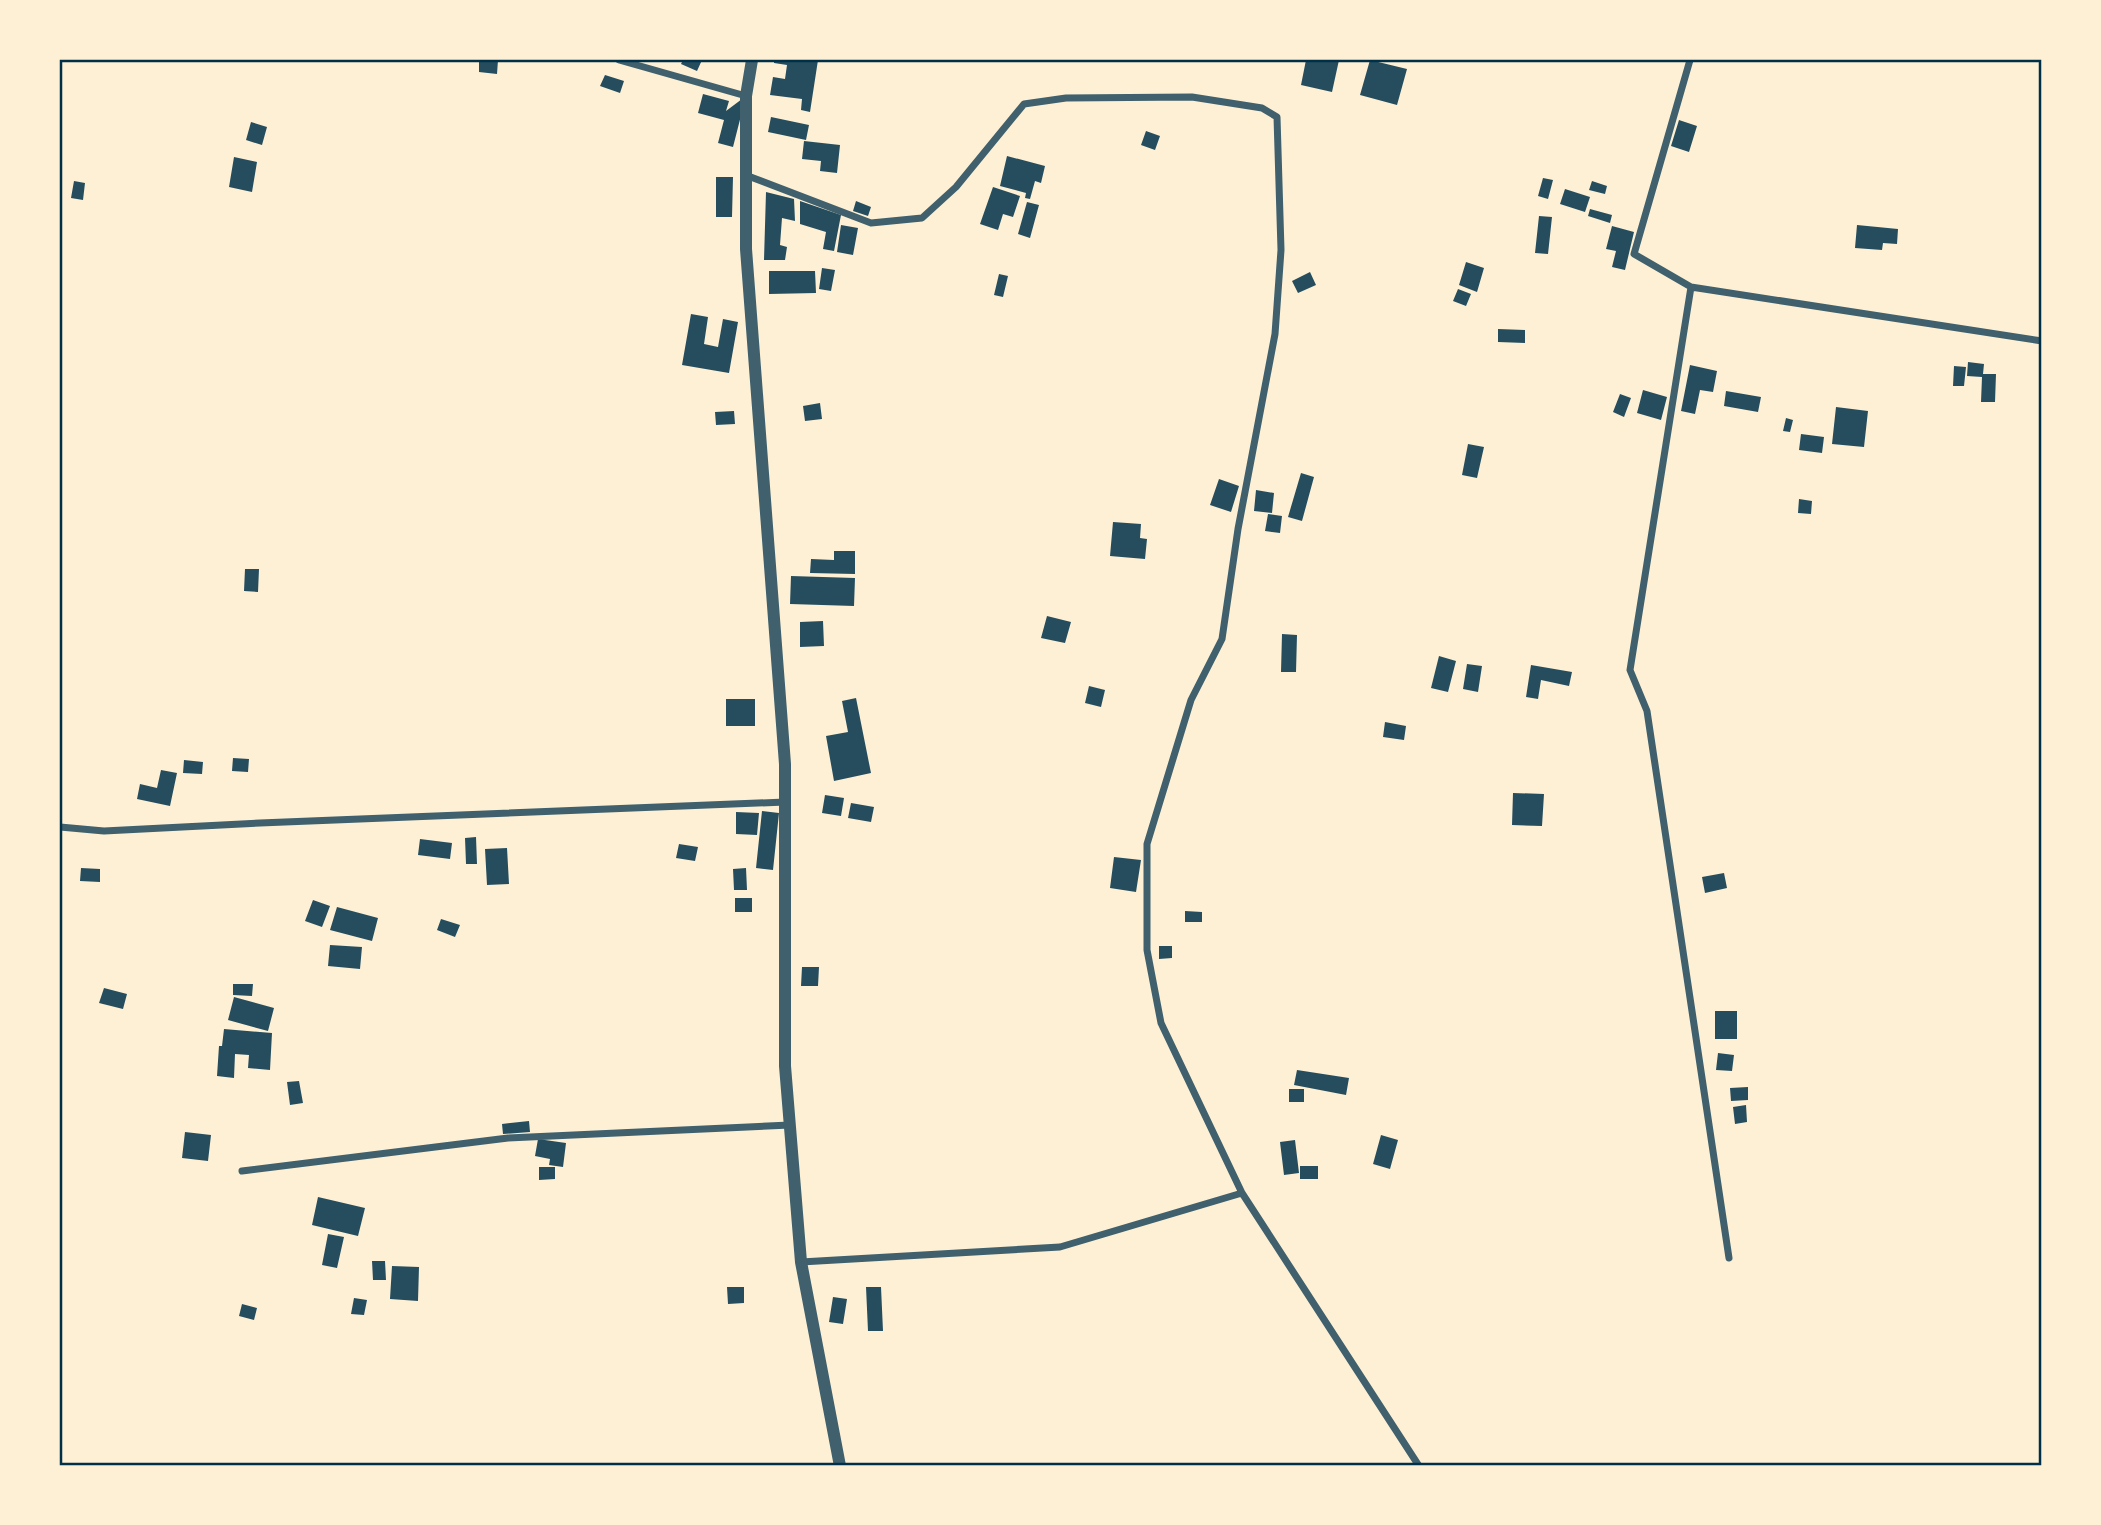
<svg xmlns="http://www.w3.org/2000/svg" width="2101" height="1525" font-family="Cabin,sans-serif">
<rect width="100%" height="100%" fill="#fdf0d5"/>
<path fill="#264d5e" d="M479,60h19l-1,14 -18,-2z
M683,60h19l-5,11 -16,-7z
M774,60h44l-8,52 -9,-2 1,-11 -32,-4 3,-18 12,2 2,-14 -13,-2z
M1306,60h33l-7,32 -31,-7z
M1370,60l37,9 -10,36 -37,-10z
M605,75l19,6 -4,12 -20,-7z
M703,94l26,7 -3,10 20,-15 -13,51 -15,-4 6,-23 -26,-7z
M771,117l38,8 -3,15 -38,-8z
M1679,120l18,6 -8,26 -18,-6z
M251,122l16,5 -5,18 -16,-5z
M1146,131l14,5 -5,14 -14,-5z
M804,141l36,4 -3,28 -17,-2 1,-10 -19,-2z
M1007,156l38,10 -4,17 -6,-2 -5,18 -5,-1 1,-5 -26,-7z
M234,157l23,5 -5,30 -23,-5z
M716,177h17l-1,40h-16z
M1543,178l10,2 -5,19 -10,-3z
M74,181l11,2 -2,17 -12,-2z
M1592,181l15,5 -2,8 -16,-4z
M993,187l27,9 -7,21 -10,-3 -5,16 -18,-6z
M1565,189l25,8 -5,15 -25,-8z
M766,192l28,7 1,22 -13,-3 -2,27 7,2 -2,13h-21z
M800,201l41,14 -7,36 -11,-2 3,-17 -26,-8z
M856,201l15,6 -3,9 -15,-5z
M1027,202l12,3 -9,33 -12,-4z
M1590,209l22,6 -2,8 -22,-7z
M1539,216l13,1 -4,37 -13,-1z
M841,225l17,3 -5,27 -16,-3z
M1857,225l41,4 -1,15 -14,-1 -1,7 -27,-2z
M1612,226l22,6 -9,38 -13,-3 4,-16 -10,-2z
M1466,262l18,6 -7,24 -18,-7z
M822,268l13,2 -4,21 -12,-2z
M769,271h46l1,22 -47,1z
M1310,272l6,13 -18,8 -6,-12z
M999,274l9,2 -5,21 -9,-2z
M1458,289l13,5 -5,12 -13,-5z
M691,314l17,3 -4,27 14,3 5,-28 15,3 -9,51 -47,-8z
M1498,329l27,1v13l-27,-1z
M1968,362l16,2 -1,10h13l-1,28h-14l1,-25 -15,-1z
M1690,365l27,6 -4,21 -13,-2 -5,24 -14,-3z
M1954,366l12,1 -2,19h-11z
M1643,390l24,7 -6,23 -24,-7z
M1726,391l35,6 -3,15 -34,-6z
M1620,394l11,4 -7,19 -11,-5z
M820,403l2,16 -17,2 -2,-15z
M1836,407l32,4 -4,36 -32,-3z
M734,411l1,13 -19,1 -1,-13z
M1786,418l7,2 -3,12 -7,-1z
M1801,434l23,3 -2,16 -23,-3z
M1468,444l16,3 -7,31 -15,-3z
M1301,473l13,4 -12,44 -14,-4z
M1219,479l20,7 -8,26 -21,-7z
M1256,490l18,3 -2,20 -18,-2z
M1799,499l13,2 -1,13 -13,-1z
M1268,514l14,2 -2,17 -15,-2z
M1113,522l28,2 -1,14 7,1 -2,20 -35,-3z
M834,551h21v23l-45,-1 1,-14 23,1z
M245,569h14l-1,23 -14,-1z
M791,576l64,2 -1,28 -64,-2z
M1047,616l24,6 -6,21 -24,-5z
M823,621l1,25 -24,1v-25z
M1282,634l15,1 -1,37h-15z
M1439,656l17,5 -8,31 -17,-4z
M1467,664l15,2 -4,26 -15,-3z
M1531,665l41,7 -3,14 -28,-6 -3,19 -12,-2z
M1089,686l16,4 -4,17 -16,-4z
M856,698l15,75 -37,8 -8,-45 22,-4 -6,-31z
M726,699h29v27h-29z
M1385,722l21,4 -2,14 -21,-3z
M233,758l16,1 -1,13 -16,-1z
M184,760l19,2 -1,12 -19,-1z
M161,770l16,3 -7,33 -33,-7 3,-15 17,4z
M1513,793l31,1 -2,32 -30,-1z
M825,795l19,3 -3,18 -19,-3z
M851,803l23,4 -3,15 -23,-4z
M762,811l17,2 -6,57 -17,-2z
M736,812l23,1 -2,22 -21,-1z
M476,837l1,27h-11l-1,-26z
M420,839l32,4 -2,16 -32,-4z
M679,844l19,3 -3,14 -19,-3z
M507,848l2,36 -22,1 -2,-36z
M1114,857l27,3 -5,32 -26,-4z
M81,868l19,1v13l-20,-1z
M746,868l1,22h-13l-1,-21z
M1724,873l3,15 -22,5 -3,-16z
M735,898h17v14h-17z
M313,900l17,6 -8,21 -17,-6z
M337,907l41,11 -6,23 -42,-11z
M1185,911l17,1v10h-17z
M441,919l19,6 -5,12 -18,-7z
M330,945l32,2 -2,22 -32,-3z
M1159,946h13v12l-13,1z
M802,967h17l-1,19h-17z
M233,984h20l-1,12 -19,-1z
M104,988l23,6 -4,15 -24,-6z
M234,997l40,11 -6,23 -40,-11z
M1715,1011h22v28h-22z
M224,1029l48,4 -2,37 -22,-2 1,-13 -14,-1 -1,24 -17,-2 2,-30h3z
M1718,1053l16,2 -2,16 -16,-1z
M1297,1070l52,8 -3,17 -52,-10z
M299,1081l4,22 -13,2 -3,-23z
M1748,1087v13l-17,1 -1,-13z
M1289,1089h15v13h-15z
M1746,1105l1,17 -12,2 -2,-17z
M529,1121l1,11 -27,2 -1,-10z
M185,1132l26,3 -3,26 -26,-3z
M1381,1135l17,5 -8,29 -17,-5z
M538,1139l28,4 -3,24 -14,-2 1,-6 -15,-3z
M1295,1140l4,33 -15,2 -4,-33z
M1300,1166h18v13h-18z
M539,1167h16v12l-16,1z
M318,1197l47,11 -7,28 -46,-11z
M328,1234l16,3 -7,31 -15,-3z
M372,1261h13l1,19h-13z
M392,1266l27,1 -1,34 -28,-2z
M727,1287h17v16l-16,1z
M866,1287h15l2,44h-15z
M833,1297l14,2 -4,25 -14,-2z
M354,1298l13,2 -3,15 -13,-1z
M242,1304l15,4 -3,12 -15,-4z"/>
<g fill="none" stroke-linecap="round" stroke-linejoin="round">
<path stroke="#3f606c" stroke-width="7" d="M619,60l127,36
M1690,60l-56,194 57,33
M748,176l123,47 51,-5 34,-31 68,-83 42,-6 126,-1 70,11 15,9 4,133 -6,84 -37,195 -16,110 -31,61 -44,144v106l14,73 81,170 177,273
M60,827l44,4 156,-8 525,-21
M242,1171l266,-33 282,-13
M1729,1258l-82,-547 -17,-41 61,-383 351,54
M801,1262l259,-15 182,-54"/>
<path stroke="#3f606c" stroke-width="12" d="M752,60l-6,36v153l39,515v302l16,196 39,204"/>
</g>
<rect width="2101" height="1525" fill="none" stroke="#fdf0d5" stroke-width="122"/>
<rect x="61" y="61" width="1979" height="1403" fill="none" stroke="#003049" stroke-width="2.5"/>
</svg>
